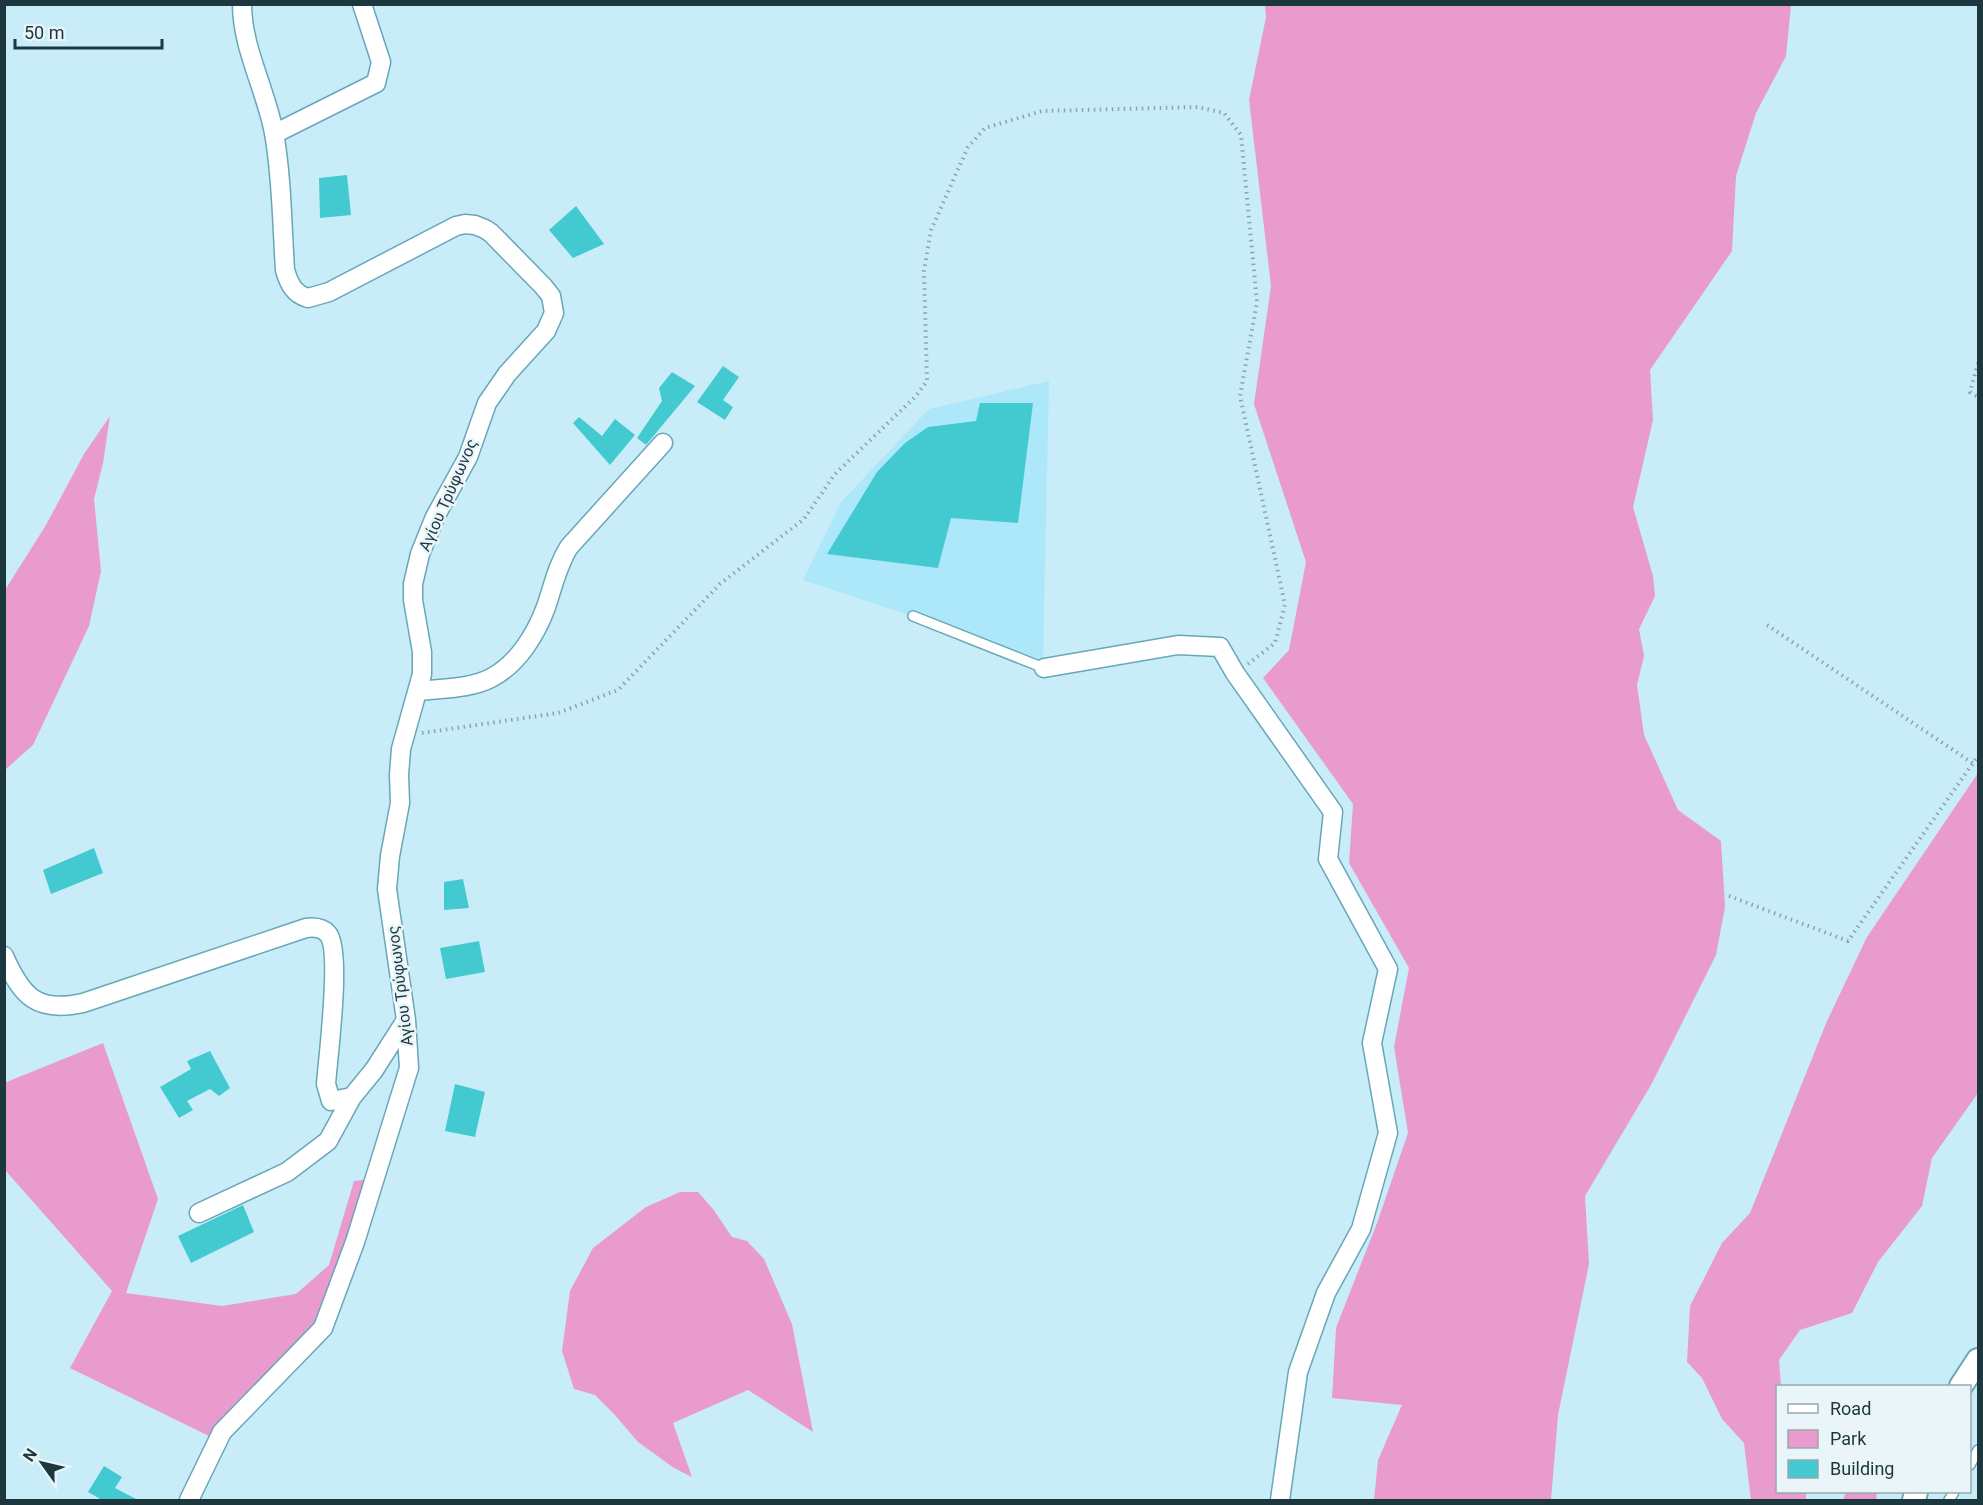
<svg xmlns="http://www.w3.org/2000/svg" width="1983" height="1505" font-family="Roboto,sans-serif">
<rect width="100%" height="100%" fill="#c8edf9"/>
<path fill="#ade7fa" d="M1049,381l-6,279 -240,-80 38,-78 88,-93z"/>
<path fill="#e99bce" d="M1265,5h526l-5,51 -30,57 -20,63 -4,75 -82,119 3,50 -20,87 20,69 2,20 -16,33 5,27 -7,29 7,50 34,75 43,31 4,66 -9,48 -65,130 -66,111 4,68 -31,151 -7,85h-177l4,-40 24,-55 -70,-7 4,-70 41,-105 31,-90 -14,-86 15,-79 -60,-105 4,-59 -90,-126 26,-28 17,-88 -52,-158 17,-118 -22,-186 17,-83z
M110,416l-7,47 -9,36 7,72 -12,55 -56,119 -28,25v-180l41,-65 38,-71z
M1978,773v320l-46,65 -10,48 -44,56 -26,51 -52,17 -21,30 2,26h-3v106h28v8h-55l-7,-57 -22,-24 -20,-41 -15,-16 3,-56 32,-63 28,-30 77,-192 40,-84z
M103,1043l55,156 -32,94 96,13 74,-12 33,-29 25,-84 16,-2 -51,147 -108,111 -141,-69 42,-77 -107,-121 -1,-87z
M680,1192h18l15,17 19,28 15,4 17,18 28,65 21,108 -65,-42 -75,33 19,54 -18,-9 -36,-26 -24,-28 -19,-19 -21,-6 -12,-38 8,-60 23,-43 53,-41z
M1846,1492h31l-1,8h-33z"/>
<path fill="#43cad1" d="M347,175l4,40 -31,3 -1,-40z
M576,206l28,38 -31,14 -24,-28z
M723,366l16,11 -16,23 10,7 -8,13 -28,-18z
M672,372l23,14 -49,59 -9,-7 25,-37 -3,-13z
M980,403h53l-15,120 -67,-5 -13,50 -111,-14 50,-82 28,-29 23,-16 48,-6z
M579,417l23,19 13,-17 20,16 -25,30 -37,-42z
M94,848l9,25 -52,21 -8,-24z
M463,879l6,29 -25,2v-28z
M479,941l6,31 -39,7 -6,-31z
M210,1051l20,37 -11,8 -9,-7 -23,12 6,9 -14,8 -19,-31 31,-18 -4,-8z
M455,1084l30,8 -10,45 -30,-6z
M243,1205l11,27 -63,31 -13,-27z
M104,1466l18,11 -7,11 23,12h-36l-14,-8z"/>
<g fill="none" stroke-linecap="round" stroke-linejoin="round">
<g stroke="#68a6ba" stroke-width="12">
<path id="service" d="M913,616l131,52
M1970,1465l8,-15
M1949,1500l5,-8"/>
</g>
<g stroke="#68a6ba" stroke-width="21">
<path id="minor" d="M274,134l102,-51 5,-21 -19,-58
M1044,668l134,-23 42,2 15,26 98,139 -5,47 60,110 -16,74 16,90 -27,96 -35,64 -28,79 -18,128
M419,691c23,-3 51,-2 72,-13 27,-14 45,-44 55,-71 7,-20 11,-41 23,-60l94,-104
M4,956c18,41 33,57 79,47l223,-75c8,-1 16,-1 22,6 14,17 0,123 -2,150l5,17 21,-4 22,-27 32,-50
M199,1213l88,-41 41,-31 24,-44
M189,1500l33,-68 101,-104 32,-86 54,-174 -3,-48 -19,-131 3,-33 10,-53 -1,-28 2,-26 21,-75v-22l-9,-52v-16l7,-30 15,-37 33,-60 19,-54 20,-29 39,-43 8,-18 -3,-17 -8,-10 -52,-53 -6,-4 -10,-4 -10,-1 -9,2 -127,66 -21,6c-14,-4 -19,-14 -23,-28 -3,-45 -3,-92 -11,-137 -8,-43 -32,-85 -32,-129"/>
</g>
<g stroke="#68a6ba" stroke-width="26">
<path id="tertiary" d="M1961,1386l17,-26
M1914,1500l2,-8"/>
</g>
<path stroke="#85a6b0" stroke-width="4" stroke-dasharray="1.5 4.5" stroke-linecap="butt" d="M1978,363l-8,29 8,5
M1767,625l207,139
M422,733l136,-20 60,-23 102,-106 84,-65 31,-45 81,-78 11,-15 -3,-110 7,-41 37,-83 17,-19 57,-17 156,-4 26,6 17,22 16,167 -17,94 45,209 -10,38 -27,21
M1729,896l119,45 130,-185"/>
<use href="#service" stroke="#fff" stroke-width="9"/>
<use href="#minor" stroke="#fff" stroke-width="18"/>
<use href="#tertiary" stroke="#fff" stroke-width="22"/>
</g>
<g text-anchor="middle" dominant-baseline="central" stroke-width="5" stroke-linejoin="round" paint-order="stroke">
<g font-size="16" fill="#1d373f" stroke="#e9f5f9">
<text transform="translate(448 495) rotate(-66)">Αγίου Τρύφωνος</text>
<text transform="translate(400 986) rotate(-97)">Αγίου Τρύφωνος</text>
</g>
</g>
<rect width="1983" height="1505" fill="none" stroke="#1d373f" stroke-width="12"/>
<rect x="1776" y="1385" width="195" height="108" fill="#e9f5f9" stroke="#97a9af" stroke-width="1.5"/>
<rect x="1788" y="1404" width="30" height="9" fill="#ffffff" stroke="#97a9af" stroke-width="1.5"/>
<text x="1830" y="1415" font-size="18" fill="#1d373f">Road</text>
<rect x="1788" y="1430" width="30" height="18" fill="#e99bce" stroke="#97a9af" stroke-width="1.5"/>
<text x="1830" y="1445" font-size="18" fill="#1d373f">Park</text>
<rect x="1788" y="1460" width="30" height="18" fill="#43cad1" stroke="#97a9af" stroke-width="1.5"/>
<text x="1830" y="1475" font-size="18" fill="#1d373f">Building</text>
<g transform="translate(42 1463) rotate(304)" stroke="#e9f5f9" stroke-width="4.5" paint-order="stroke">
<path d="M0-4.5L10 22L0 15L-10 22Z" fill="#1d373f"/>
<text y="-9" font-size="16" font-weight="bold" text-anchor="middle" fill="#1d373f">N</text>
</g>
<path d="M15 39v9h147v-9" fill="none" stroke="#1d373f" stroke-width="3"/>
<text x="24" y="39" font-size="18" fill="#1d373f" stroke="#e9f5f9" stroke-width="4.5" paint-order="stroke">50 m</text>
</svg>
